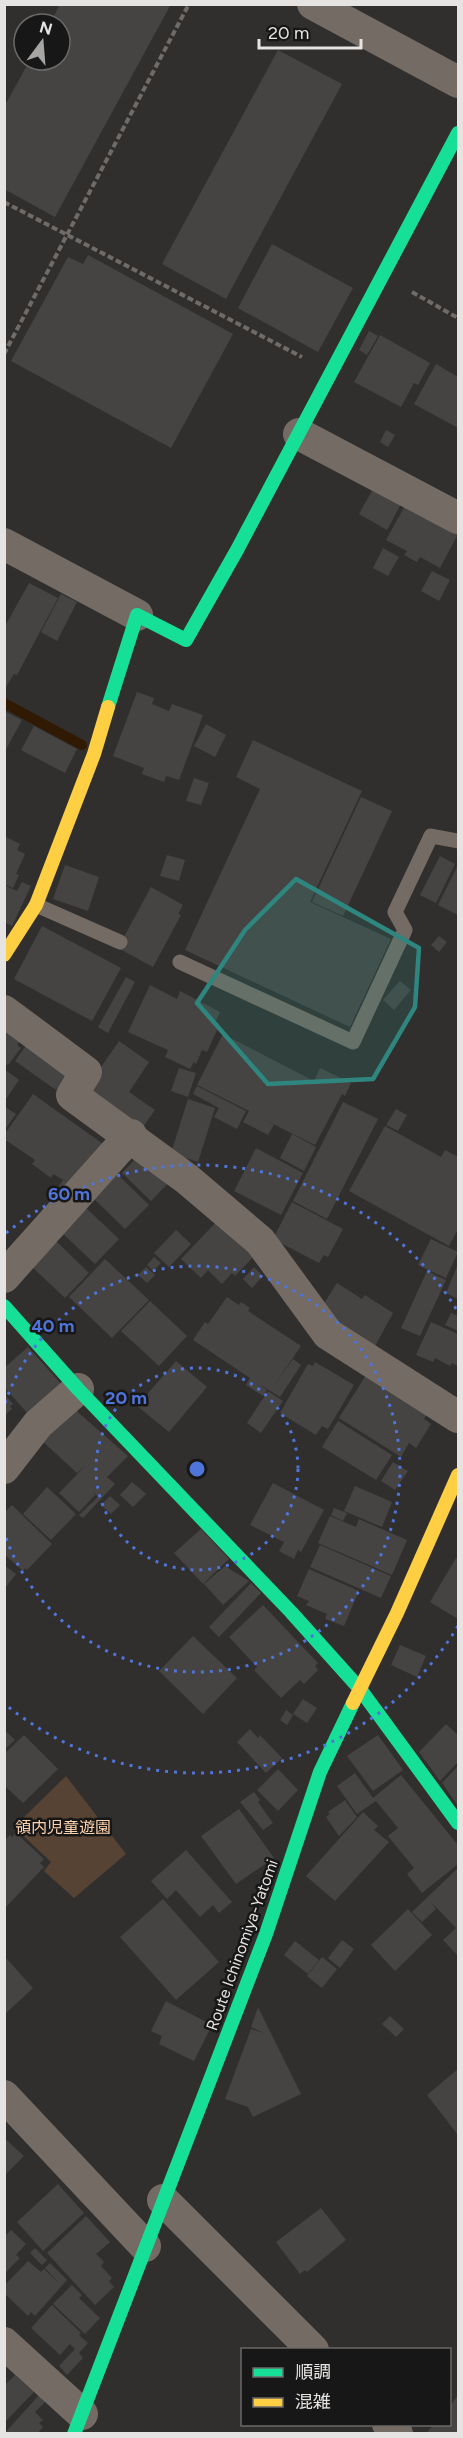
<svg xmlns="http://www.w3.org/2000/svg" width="463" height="2438" font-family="Figtree,'Noto Sans JP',sans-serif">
<rect width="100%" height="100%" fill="#302f2e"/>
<path fill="#564334" d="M66,1776l60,78 -52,44 -30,-27 7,-9 -37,-35z"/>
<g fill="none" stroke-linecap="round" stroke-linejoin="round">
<path stroke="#311a04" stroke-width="10" d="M4,703l78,42"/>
</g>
<path fill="#454443" d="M60,4h111l-116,213 -51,-28v-82l26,-47h30v-36h-10z
M278,50l64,34 -116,215 -64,-35z
M272,244l81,44 -35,64 -80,-44z
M88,255l145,79 -62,114 -160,-87 57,-104 15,7z
M369,331l9,5 -11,19 -8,-5z
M380,335l50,28 -12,22 -4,-2 -13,24 -47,-25z
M436,364l22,13v51l-44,-24z
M386,430l9,5 -7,12 -8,-5z
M373,489l28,15 -14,26 -28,-16z
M407,502l51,28v4l-18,34 -20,-11 -3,5 -13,-7 3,-4 -21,-11z
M383,548l16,9 -11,19 -15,-8z
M432,571l18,9 -11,21 -18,-10z
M29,583l29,15 -41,77 -3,-1 -10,16v-62z
M61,594l16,8 -20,39 -16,-9z
M137,692l17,6 -2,6 17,7 3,-7 31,11 -24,65 -13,-4 -2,6 -22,-8 2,-6 -31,-12z
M4,711l18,9 -18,33z
M206,724l20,11 -11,22 -21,-11z
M34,726l43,23 -12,24 -44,-23z
M253,740l109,51 -52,111 81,37 -41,88 -165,-77 75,-161 -24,-12z
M194,778l15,5 -8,22 -15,-4z
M361,797l31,14 -49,105 -31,-14z
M4,836l16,8 -3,6 8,4 -9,20 3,1 -6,13 -9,-4z
M167,855l18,5 -6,21 -19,-5z
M440,856l15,8 -19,39 -16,-8z
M65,865l34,12 -11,34 -35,-12z
M458,865v50l-20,-10z
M22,882l9,4 -19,40 -8,-4v-37l13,6z
M151,887l32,18 -5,9 3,1 -28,52 -35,-19z
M42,926l79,42 -29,53 -78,-42z
M439,936l8,6 -8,10 -8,-7z
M126,977l9,5 -27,51 -10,-6z
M400,981l11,9 -17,20 -11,-10z
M150,985l27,14 3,-8 40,21 -6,13 4,3 -11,24 -5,-2 -6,14 -2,-2 -4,7 -25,-12 3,-7 -40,-18z
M4,1028l17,12 -4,5 4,3 -13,17 -4,-2z
M223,1034l91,47 6,-13 31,15 -6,13 -3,-2 -27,51 -56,-28 15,8 -6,10 -25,-13 6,-11 -52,-26z
M29,1041l41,29 -14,20 -41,-29z
M119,1041l30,21 -20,30 26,18 -15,21 -56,-39z
M179,1068l17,5 -8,24 -17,-6z
M7,1071l12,9 -15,22v-27z
M197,1086l49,25 -9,18 -23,-12 5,-9 -26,-14z
M33,1094l73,52 -50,58 -6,-5 13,-19 4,2 -14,-8 -2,4 -19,-14 3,-4 -31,-21v-4z
M188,1099l27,9 -17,54 -27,-9z
M343,1102l35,17 -51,100 -34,-18z
M4,1106l12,8 -12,17z
M396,1109l11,6 -9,16 -12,-6z
M385,1126l56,31 4,-7 13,7v72l-9,17 -100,-55z
M292,1134l24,13 -12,24 -24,-13z
M256,1148l47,25 -22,42 -47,-24z
M142,1152l30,27 -21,22 -29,-28z
M113,1170l36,35 -24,24 -35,-34z
M292,1202l51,27 -15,28 -4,-2 -5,8 -46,-24z
M84,1206l35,33 -24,25 -35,-33z
M220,1218l37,35 -22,23 -3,-3 -10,11 -14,-14 -7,8 -20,-19z
M176,1230l15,14 -22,23 -15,-14z
M54,1239l35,34 -24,25 -36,-34z
M431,1239l27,13 -12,26 -28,-13z
M154,1257l7,6 -8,8 -6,-6z
M105,1259l44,41 -37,38 -43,-41z
M458,1264v35l-12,-6z
M146,1267l9,8 -8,8 -9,-8z
M254,1267l9,9 -11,12 -9,-9z
M427,1271l19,9 -26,56 -19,-8z
M337,1283l25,16 3,-4 28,18 -18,33 -49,-32 4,-5 -7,-4z
M227,1297l12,8 2,-3 9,6 -2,3 53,35 -28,41 20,-28 8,6 -21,32 -21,-13 8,6 -4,6 -17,-11 4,-7 -57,-38 12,-18 3,2z
M150,1301l37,35 -28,30 -38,-35z
M451,1313l7,3v15l-13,-6z
M431,1322l27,12v32l-6,-3 -2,3 -15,-8 -2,4 -17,-7z
M28,1347l35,39 -34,29 -25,-28v-19z
M176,1361l31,26 -38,45 -32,-26z
M315,1362l39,23 -26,44 -6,-3 -6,9 -36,-22 28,-49 5,2z
M368,1372l61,39 -5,8 7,5 -15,24 -7,-5 -8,14 -62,-39z
M268,1391l15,10 -22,32 -14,-10z
M4,1394l9,10 -3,2 2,3 -8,7z
M72,1407l56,49 -21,21 8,7 -32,34 -4,-3 19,-18 -5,-5 2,3 -16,17 -20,-19 26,-27 -8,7 -37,-34z
M338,1421l54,34 -16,25 -54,-33z
M393,1462l15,9 -13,19 -14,-9z
M132,1482l14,12 -13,13 -13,-12z
M273,1483l51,27 -23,42 -3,-2 -4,9 -15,-8 5,-9 -34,-17z
M355,1486l37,16 -10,25 -38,-16z
M47,1487l29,27 -25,26 -28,-26z
M110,1496l10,9 -9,9 -10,-9z
M12,1505l40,39 -25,26 -2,-2 -2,3 -19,-17v-41z
M334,1508l13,5 -4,8 -12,-6z
M330,1516l26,11 3,-8 48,21 -15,35 -74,-32z
M201,1529l28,30 -26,25 -29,-31z
M320,1545l71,31 -10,22 -71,-31z
M456,1558l2,1v60l-28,-17z
M4,1565l12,9 -12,15z
M225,1566l24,15 -26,24 -19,-21z
M309,1569l50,22 -15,35 -19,-7 2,-5 -21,-9 3,-4 -12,-5z
M251,1583l10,10 -42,44 -10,-10z
M263,1605l55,58 -3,3 3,4 -14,14 -4,-4 -19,18 -27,-28 3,-3 -28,-30z
M193,1636l44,42 -34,36 -44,-43z
M400,1645l26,11 -9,21 -26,-12z
M303,1699l14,9 -10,15 -14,-9z
M286,1710l7,5 -6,10 -7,-5z
M446,1724l12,11v27l-18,19 -21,-29z
M250,1729l8,9 2,-3 22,23 -16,15 -29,-31z
M4,1730l11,10 -11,10z
M24,1735l34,34 -35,34 -19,-18v-31z
M378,1735l25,35 -30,21 -26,-35z
M458,1766v40l-16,-23z
M278,1769l20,21 -20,21 -21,-21z
M355,1773l18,25 28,-23 57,70v19l-36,29 -15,-19 7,-6 -26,-32 10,-8 -22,-27 -19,13 -20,-28z
M254,1792l6,8 -2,2 15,21 -10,7 -23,-28z
M345,1800l12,17 -18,19 -13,-19 4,-3 -2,-2z
M239,1809l35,49 -38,26 -35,-48z
M363,1812l15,14 -4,4 15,12 -54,59 -29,-25z
M16,1833l28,26 -4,4 4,4 -40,42v-68l6,-6 2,2z
M186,1850l46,52 -13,11 -6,-8 -13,12 -24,-27 -9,9 -16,-18z
M458,1868v88l-15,-16 13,-12 -25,-26 5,7 -14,13 -10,-10z
M163,1899l56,63 -43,38 -56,-63z
M408,1909l24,26 -37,36 -24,-26z
M342,1940l12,9 -14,19 -12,-10z
M295,1941l24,19 -11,14 -24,-19z
M322,1957l15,12 -15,19 -15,-12z
M7,1959l26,29 -29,27v-54z
M166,2001l46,24 -18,36 -35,-17 3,-8 -11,-5z
M258,2007l43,87 -48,23 -5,-10 -23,-8 26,-70 13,4 -13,-6z
M390,2016l14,13 -8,8 -14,-13z
M458,2069v66l-31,-40z
M4,2138l20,18 -20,20z
M58,2184l26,29 -41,38 -26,-29z
M321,2208l25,32 -39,32 -2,-2 -5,4 -24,-32z
M86,2216l24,26 -14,12 8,8 -3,4 11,12 -3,3 5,6 -19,18 -48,-52z
M11,2230l15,14 -10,11 4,3 -16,16v-37z
M35,2248l12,12 -5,5 -12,-12z
M28,2261l13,11 3,-3 15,14 -14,-15 5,-5 17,17 -32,36 -4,-4 -3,4 -24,-23v-7z
M72,2285l10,10 -3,3 21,20 -15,16 -32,-30z
M52,2305l29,28 -2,2 9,8 -9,10 4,5 -16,17 -8,-9 16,-17 -5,-5 -10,11 -29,-27z
M15,2375l19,17 -30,31v-37z
M39,2395l6,7 -10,10 8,8 -4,3 4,4 -6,7h-33z
M458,2395v39h-27l-3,-3 6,-7h16v-18z"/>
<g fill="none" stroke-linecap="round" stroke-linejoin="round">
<path stroke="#716b67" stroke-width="4" stroke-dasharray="6 3" stroke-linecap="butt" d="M4,202l298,155
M412,292l46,26
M4,354l185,-350"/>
<path stroke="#746b64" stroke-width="15" d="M36,905l84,37
M180,962l173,80 52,-112 -10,-18 36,-76 27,5"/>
<path stroke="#746b64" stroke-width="32" d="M313,4l145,78
M299,434l159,84
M4,544l133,71
M4,1011l82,61 -14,23 115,84 73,62 68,93 130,83
M4,1277l127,-142
M4,1468l34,-44 40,-35
M4,2096l141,150
M163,2200l150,150
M4,2343l78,71
M388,2424l9,10"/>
<path stroke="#16e098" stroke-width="14" d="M108,707l29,-92 49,25 51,-90 221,-417
M4,1306l74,83 213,223 69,77 98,134
M74,2434l192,-500 54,-162 33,-69"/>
<path stroke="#ffcf43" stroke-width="14" d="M4,955l32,-50 58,-151 14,-47
M353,1703l44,-90 61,-138"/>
</g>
<path fill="#2f867f" fill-opacity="0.2" stroke="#2f867f" stroke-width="4.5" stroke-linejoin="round" d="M296,879l123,69 -4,59 -42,72 -105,5 -71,-81 48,-73z"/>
<g fill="none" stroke="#4f74da" stroke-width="3" stroke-dasharray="3 6">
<circle cx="197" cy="1469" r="101"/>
<path d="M5 1403A203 203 0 1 1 5 1535"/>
<path d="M458 1626A304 304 0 0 1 6 1705M6 1233A304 304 0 0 1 458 1312"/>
</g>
<g text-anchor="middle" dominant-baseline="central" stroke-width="5" stroke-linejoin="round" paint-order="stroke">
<g font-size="16" fill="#fed3af" stroke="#181717">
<text x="63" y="1827">領内児童遊園</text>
</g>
<g font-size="16" fill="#e5e4e2" stroke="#181717">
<text transform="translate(242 1945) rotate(-70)">Route Ichinomiya-Yatomi</text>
</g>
</g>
<circle cx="197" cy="1469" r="9" fill="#4f74da" stroke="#181717" stroke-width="3"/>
<g font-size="18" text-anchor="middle" font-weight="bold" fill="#4f74da" stroke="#181717" stroke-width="5" stroke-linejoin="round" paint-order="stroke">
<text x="69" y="1200">60 m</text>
<text x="53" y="1332">40 m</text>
<text x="126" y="1404">20 m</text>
</g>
<rect width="463" height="2438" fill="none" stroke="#e5e4e2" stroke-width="12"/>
<rect x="241" y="2348" width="210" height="78" fill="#181717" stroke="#6a6968" stroke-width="1.5"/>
<rect x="253" y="2368" width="30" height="9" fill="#16e098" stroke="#6a6968" stroke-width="1.5"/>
<text x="295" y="2378" font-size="18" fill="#e5e4e2">順調</text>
<rect x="253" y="2398" width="30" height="9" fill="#ffcf43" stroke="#6a6968" stroke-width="1.5"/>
<text x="295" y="2408" font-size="18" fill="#e5e4e2">混雑</text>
<g transform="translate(42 42) rotate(16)"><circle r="28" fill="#181717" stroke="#6a6968" stroke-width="1.5"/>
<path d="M0-4.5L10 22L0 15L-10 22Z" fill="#a6a5a3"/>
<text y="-9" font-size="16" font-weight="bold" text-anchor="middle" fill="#e5e4e2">N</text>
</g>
<path d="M259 39v9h102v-9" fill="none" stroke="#e5e4e2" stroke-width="3"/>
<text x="268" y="39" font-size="18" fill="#e5e4e2" stroke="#181717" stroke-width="4.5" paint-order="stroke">20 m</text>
</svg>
